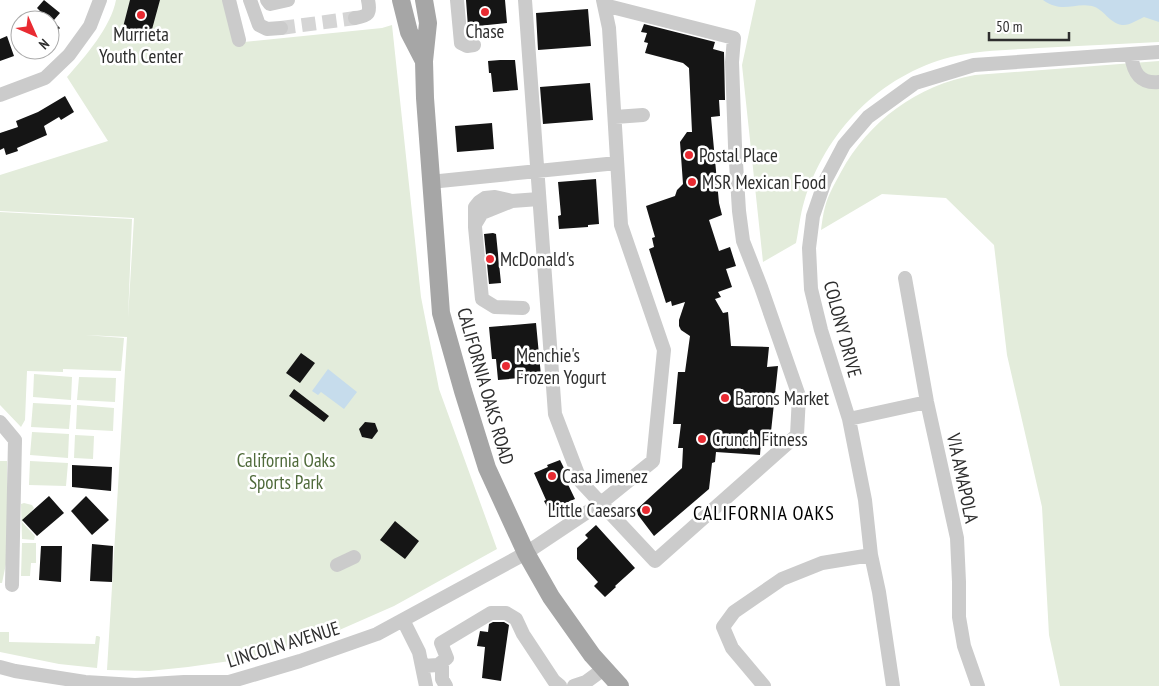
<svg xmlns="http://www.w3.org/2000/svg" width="1159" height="686" font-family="'PT Sans Narrow',sans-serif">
<rect width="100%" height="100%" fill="#fff"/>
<path fill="#e3ecdb" d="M116,0h114l14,42 138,-14 10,-3 29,272 18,92 58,160 -103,57 -66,29 -27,10 -57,14 -56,8 -39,4 -42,-1 20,-333 -42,-2 39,3 -3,33 -58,-2v3l-36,-1 -2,49 -4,7 -21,-22v-193l132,7 -4,99 6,-100 -134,-7v-36l108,-34 -41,-64c18,-20 44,-50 49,-77z
M756,0h403v42c-40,2 -81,4 -121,6 -29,2 -59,2 -87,9 -71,18 -126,75 -147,145 -4,13 -5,27 -8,41l-33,19 -21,-197z
M1159,61v625h-99l-11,-51 -7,-128 -35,-152 -13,-110 -48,-47 -64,-4 -61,36c1,-8 2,-16 4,-23 3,-12 10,-24 16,-35 28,-51 76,-87 134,-97z
M34,374l38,3 -1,23 -38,-3z
M79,377l37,1 -1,24 -38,-2z
M33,403l38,2 -2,24 -38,-2z
M77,405l37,3 -1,23 -37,-2z
M32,432l37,2 -1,24 -38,-3z
M75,435l19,1 -1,23 -19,-1z
M0,461h7l1,81v12l-6,29h-2z
M30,461l38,2 -2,23 -37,-1z
M24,503l8,2 2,3 -12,14 13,14 -1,4 -12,-1 -1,-35z
M22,543h14v20h-5l-1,13h-9z
M0,632h9v10l86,2 1,-8h2l2,1 -3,31 -38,-4 -59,-12z"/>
<path fill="#c6dcec" d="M1043,0h116v22l-15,-5c-7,3 -15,9 -22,8 -13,-2 -18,-16 -30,-19 -18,-4 -29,8 -49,-6z
M328,369l29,23 -13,17 -23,-17 -3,3 -6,-4z"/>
<path fill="#151515" d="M44,0l16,13 -6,7h-2l8,8 -10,11v-19h-16l7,-8 -4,-4z
M130,0h30l-9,33 -8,-3 -1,6 -20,-5z
M466,0h39l2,23 -39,4z
M588,9l3,37 -53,4 -2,-37z
M644,24l71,18 -2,7 11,3 1,48h-6l1,16 -9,1 8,86 3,12 -13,5 10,31 11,-4 6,19 -10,3 6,18 -14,5 3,5 -6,2 8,14 5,-1 3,34 38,1 -2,20 11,-1 -8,75h-9l-1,14 -44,-3 -1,10 -3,1 -3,26 -55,47 -19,-25 47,-43 1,-20h-5l3,-24h-8l5,-52h7l5,-36 -9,-6 -2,-4v-6l6,-18 -13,4 -1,-5 -5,2 -17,-54 5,-2 -2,-9 3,-1 -9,-31 29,-10 2,-6 6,-6 -3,-42 7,-10h5l-3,-64 -6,-5 -38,-10 3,-10 -4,-1 3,-9 -6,-1z
M7,36l7,20 -14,5v-22z
M500,60h15l3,30 -25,2 -2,-19h-2l-1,-12z
M590,83l3,37 -50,4 -3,-37z
M65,96l9,16 -13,8 -2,-3 -15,9 3,9 -30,13 1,3 -12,4 -2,-7 -4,2v-17l18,-6 -2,-6 22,-9z
M492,123l2,26 -37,3 -2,-26z
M596,179l3,45 -11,1v2l-29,2 -1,-13 3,-1 -3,-33z
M493,233l3,1 5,49 -12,1 -5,-50z
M536,323l5,53 -43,4 -2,-21h-4l-3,-32z
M301,353l14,10 -15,20 -14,-10z
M294,389l35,27 -5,6 -35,-26z
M365,422l10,1 3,8 -6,8 -10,-2 -3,-8z
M560,460l6,12 -3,2 12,25 -14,6 1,2 -12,5 -6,-11 2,-1 -12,-27 14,-6 -1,-2z
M72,465l40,2 -1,24 -39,-4z
M49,496l15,17 -27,23 -15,-16z
M86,496l23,24 -17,15 -21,-24z
M395,521l24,20 -14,18 -25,-19z
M596,525l39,43 -20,18 1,1 -11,10 -11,-11 4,-4 -21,-23v-11l11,-10 -3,-3z
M92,544l21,2 -1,36 -22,-1z
M41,546h21l-1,36 -22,-2z
M493,622h11l5,3 -8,56 -19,-3 3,-31 -8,-1 3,-15 8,1 1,-8z"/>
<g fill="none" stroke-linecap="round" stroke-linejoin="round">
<path stroke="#d5d5d5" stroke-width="14" stroke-dasharray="14 7" stroke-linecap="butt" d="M281,28l74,-10"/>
<path stroke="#cbcbcb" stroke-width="14" d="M229,0l10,40
M250,0l9,25 8,4 14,-1
M267,0l3,4 18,-4
M457,0l4,43 6,3 7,-1
M525,0l30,414 26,68 74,79 142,-126 2,-39 -38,-109 -18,-46 -4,-30 -4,-65 -3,-84 2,-24 -130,-33
M355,18c13,-2 16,-4 13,-18
M1131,54c2,18 8,30 28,28
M0,95l45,-17 24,-23 21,-29 10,-26
M615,117l28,-2
M430,182l187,-19
M476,223l6,-10 30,-12
M905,278l22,124 30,136 2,44v35l5,29 14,40
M523,308l-28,-1 -13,-8 -7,-72v-20l4,-5 6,-4 10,-1 17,4 27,-2
M849,419l78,-17
M0,422l15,18 -3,145
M337,565l17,-8
M403,620l16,32 7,34
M438,665l4,1v13l4,7
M423,666l15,-1 9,-7 -6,-15 50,-30h15l10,6 7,15 31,47 6,5
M0,667l15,4 70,11 50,3 49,-3h45l71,-21 77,-27 149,-81 75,-50 52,-42 11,-111 -43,-125 -12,-197 -6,-28
M574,686l12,-4 19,-14
M764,686l-32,-38 -9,-21 11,-15 48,-33 40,-16 49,-8
M893,686l-14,-94 -8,-37 -6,-55 -16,-81 -28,-89 -10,-41 -2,-41 4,-32 12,-35 19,-36 24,-28 47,-34 59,-18 185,-13"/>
<path stroke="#a6a6a6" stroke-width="18" d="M401,0l8,32 15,29
M424,0l4,23 -4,38 1,37 16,215 22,78 24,77 39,85 25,44 41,58 28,31"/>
</g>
<g fill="#e92b32" stroke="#fff" stroke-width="2">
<circle cx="485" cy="12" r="5"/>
<circle cx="141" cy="15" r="5"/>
<circle cx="689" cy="155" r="5"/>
<circle cx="692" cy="182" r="5"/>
<circle cx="490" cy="259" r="5"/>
<circle cx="506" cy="366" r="5"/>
<circle cx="725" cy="398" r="5"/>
<circle cx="702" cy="439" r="5"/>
<circle cx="552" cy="476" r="5"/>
<circle cx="646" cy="510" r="5"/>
</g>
<g text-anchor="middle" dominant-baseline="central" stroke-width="5" stroke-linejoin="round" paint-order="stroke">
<g font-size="19" fill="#2e2e2e" stroke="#fff" text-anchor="start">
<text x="485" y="31" text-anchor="middle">Chase</text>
<text x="141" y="34" text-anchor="middle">Murrieta<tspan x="141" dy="22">Youth Center</tspan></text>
<text x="699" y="155">Postal Place</text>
<text x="702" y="182">MSR Mexican Food</text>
<text x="500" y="259">McDonald's</text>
<text x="516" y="355">Menchie's<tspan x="516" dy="22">Frozen Yogurt</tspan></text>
<text x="735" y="398">Barons Market</text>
<text x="712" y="439">Crunch Fitness</text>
<text x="562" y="476">Casa Jimenez</text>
<text x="636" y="510" text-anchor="end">Little Caesars</text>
</g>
<g font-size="19" fill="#2e2e2e" stroke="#fff">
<text transform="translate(843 329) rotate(75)">COLONY DRIVE</text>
<text transform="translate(486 386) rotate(74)">CALIFORNIA OAKS ROAD</text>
<text transform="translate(963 478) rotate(78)">VIA AMAPOLA</text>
<text transform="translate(283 644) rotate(-17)">LINCOLN AVENUE</text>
</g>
<g font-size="19" fill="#4f6a3a" stroke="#fff">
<text x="286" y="460">California Oaks<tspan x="286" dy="22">Sports Park</tspan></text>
</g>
<g font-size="20" letter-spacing="1" fill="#000" stroke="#fff">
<text x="764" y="513">CALIFORNIA OAKS</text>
</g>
</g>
<g transform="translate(35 35) rotate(135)"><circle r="24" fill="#ffffff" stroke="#ababab"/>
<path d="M0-4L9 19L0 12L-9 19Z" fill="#e92b32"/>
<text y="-8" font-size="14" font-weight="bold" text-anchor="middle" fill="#2e2e2e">N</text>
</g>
<path d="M989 32v8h80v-8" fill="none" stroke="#2e2e2e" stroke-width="2.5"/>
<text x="996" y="32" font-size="15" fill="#2e2e2e" stroke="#ffffff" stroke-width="4" paint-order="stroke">50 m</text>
</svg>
